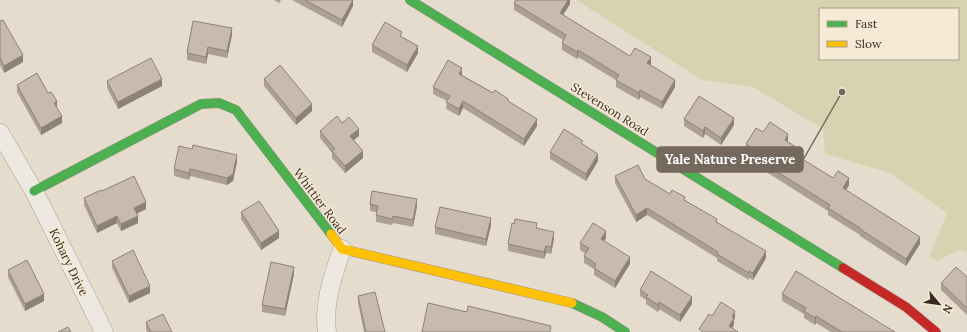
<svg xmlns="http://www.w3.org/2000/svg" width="967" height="332" font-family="Lora,serif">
<rect width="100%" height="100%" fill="#e5dcce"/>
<path fill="#d6d3b1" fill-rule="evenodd" d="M576,0h391v252l-8,-2 -22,11 -8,-4 18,-44 -57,-40 -65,-19 -2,-25 -70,-42 -51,-7zM820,9h138v50h-138z"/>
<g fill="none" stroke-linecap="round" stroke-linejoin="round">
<g stroke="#aaa197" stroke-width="19">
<path id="street" d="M0,133l34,58 70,141
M327,332c-4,-29 6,-56 15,-83"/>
</g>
<g stroke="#9a9187" stroke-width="10">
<path id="fast" d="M410,0l433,268
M34,191l167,-87 18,-1 17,7 95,124
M572,303l30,14 23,15"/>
</g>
<g stroke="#9a9187" stroke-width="10">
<path id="slow" d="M331,234l11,15 230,54"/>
</g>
<g stroke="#9a9187" stroke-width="10">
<path id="jam" d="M843,268l63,39 30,25"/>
</g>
<use href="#street" stroke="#ede8e0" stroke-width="18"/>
<use href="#fast" stroke="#4caf50" stroke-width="9"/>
<use href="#slow" stroke="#ffc107" stroke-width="9"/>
<use href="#jam" stroke="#c62828" stroke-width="9"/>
</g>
<path fill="#aca096" d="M274,0h7l-2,3z
M292,0h61v6l-11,21z
M570,0v4l-7,11 67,41 21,8 -1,1 25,22 -13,22 -22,-12 -1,3 -23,-13v-7l-38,-23 -1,2 -15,-9v-7l1,-3 -49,-30v-7z
M0,21l23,41 -19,11 -4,-8z
M232,35l-5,23 -19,-4 -2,10 -19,-4v-7z
M372,45l46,8 -11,19 -35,-20z
M462,75l46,26 29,25 -13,20 -61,-38 -4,8 -13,-7 1,-8 -14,-7v-7z
M264,79l48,32 -16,14 -32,-39z
M107,81l55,5 -44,23 -11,-21z
M17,85l40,23 5,15 -21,12 -24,-43z
M684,119l50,6 -13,20 -16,-11 -2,4 -19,-12z
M342,123l17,13 -5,4 9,18 -18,15 -13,-15v-5l-12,-15v-7z
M763,132l25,8v2l14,16v1l31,19 16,7 -3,5 74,54 -14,22 -46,-30v-1l-32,-20v-4l-60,-38v-8l-22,-14v-7z
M583,144l15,17 -12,20 -36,-22v-7z
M237,162l-4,19 -6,4 -37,-9 -1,4 -15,-4v-7z
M615,176l30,3 25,15 15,6 32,22 49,36 -13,22 -4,-2v2l-32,-19v-3l-70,-43 -11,7 -21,-39z
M102,191l44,18 -9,4 1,10 -17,8 -4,-8 -20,10 -13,-28v-7z
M370,204l47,2 -4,21 -20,-4 -1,2 -16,-3v-10l-6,-1z
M241,212l38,26 -18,12 -20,-31z
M491,225l-5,21 -51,-12v-7z
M537,228l17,11 -3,15 -5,-1 -2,6 -36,-8v-7z
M606,238l-2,3 26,23 -15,24 -21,-13v-6l-10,-6v-7l2,-2 -6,-4v-7z
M112,261l38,32 -21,10 -17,-35z
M8,270l36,31 -19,10 -17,-34z
M294,274l-9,42 -23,-4v-7z
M967,277v38l-26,-25v-7z
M640,290l52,14 -12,18 -21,-13 -1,3 -12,-8v-4l-6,-4z
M782,294l113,38h-64l-15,-9 -1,2 -11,-7v-4l-22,-13z
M358,296l27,36h-21l-6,-29z
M146,322l26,10h-25l-1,-3z"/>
<path fill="#8c827a" d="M353,0v6l-11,21v-7z
M568,0h2v4l-10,16v-7z
M232,28v7l-5,23v-7z
M418,46v7l-11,19v-7z
M208,47v7l-2,10v-7z
M578,50v7l-1,2v-7z
M23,55v7l-19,11v-7z
M651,57v7l-4,6v-7z
M462,68v7l-3,5v-6z
M162,79v7l-44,23v-7z
M675,80v7l-13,22v-7z
M640,90v7l-1,3v-7z
M57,101v7l-3,-5z
M463,101v7l-4,8v-7z
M312,104v7l-16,14v-7z
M62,116v7l-21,12v-7z
M734,118v7l-13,20v-7z
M537,119v7l-13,20v-7z
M705,127v7l-2,4v-7z
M359,129v7l-9,7v-7z
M788,134v6l-3,7v-7z
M363,151v7l-18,15v-7z
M802,151v7l-3,6v-7z
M598,154v7l-12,20v-7z
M237,155v7l-4,19 -6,4v-7z
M190,169v7l-1,4v-7z
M849,178v7l-6,10v-7z
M417,199v7l-4,21v-7z
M146,202v7l-12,6v-7z
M647,208v7l-11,7v-7z
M117,216v7l-20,10v-7z
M138,216v7l-17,8v-7z
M491,218v7l-5,21v-7z
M279,231v7l-18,12v-7z
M606,231v7l-5,8v-7z
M554,232v7l-3,15v-7z
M920,237v7l-14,22v-7z
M546,246v7l-2,6v-7z
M766,251v7l-13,22v-7z
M630,257v7l-15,24v-7z
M294,267v7l-9,42v-7z
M150,286v7l-21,10v-7z
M44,294v7l-19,10v-7z
M692,297v7l-12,18v-7z
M659,302v7l-1,3v-7z
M735,311v7l-1,2v5l-4,7 -1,-6 3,-9z
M816,316v7l-1,2v-7z"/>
<path fill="#c8baaf" stroke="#8c827a" d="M305,0h48l-11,20z
M516,0h52l-8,13 70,43 5,-8 16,9 -4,6 28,17 -13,22 -22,-12 -1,3 -23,-13 3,-5 -41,-25 -1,2 -15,-9 4,-8 -52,-32z
M3,20l20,35 -19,11 -4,-8v-37z
M193,21l39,7 -5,23 -19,-4 -2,10 -19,-4z
M385,22l17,10 -2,4 18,10 -11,19 -35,-20z
M151,58l11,21 -44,23 -11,-21z
M448,60l14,8 -3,6 34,19 2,-3 13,9v2l29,18 -13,20 -61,-38 -4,8 -13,-7 4,-6 -17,-9z
M280,65l32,39 -16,14 -32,-39z
M37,73l11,20 3,-1 6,9 -3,2 8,13 -21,12 -24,-43z
M699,96l35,22 -13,20 -16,-11 -2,4 -19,-12z
M337,116l5,7 7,-6 10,12 -9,7 13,15 -18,15 -13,-15 3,-2 -15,-18z
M770,122l18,12 -3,6 17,11 -3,6 34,21 5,-7 11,7 -6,10 77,49 -14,22 -46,-30v-1l-32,-20 2,-3 -62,-39 4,-6 -26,-16 10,-16 7,4z
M564,129l19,12 -2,2 17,11 -12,20 -36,-22z
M193,145l44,10 -4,19 -6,4 -37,-9 -1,4 -15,-4 5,-23 13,3z
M638,165l7,14 25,15 2,-4 13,7 -1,3 33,19 -1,3 50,29 -13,22 -4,-2v2l-32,-19 1,-2 -71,-44 -11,7 -21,-39z
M134,176l12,26 -12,6 4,8 -17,8 -4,-8 -20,10 -13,-28 17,-8 1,1z
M372,191l45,8 -4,21 -20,-4 -1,3 -16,-4 2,-9 -8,-2z
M259,201l20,30 -18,12 -20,-31z
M440,207l51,11 -5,21 -51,-12z
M515,219l22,4 -1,5 18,4 -3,15 -5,-1 -2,6 -36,-8 4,-21 2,1z
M593,223l13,8 -5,8 29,18 -15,24 -21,-13 2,-4 -12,-8 5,-8 -9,-5z
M133,250l17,36 -21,10 -17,-35z
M27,260l17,34 -19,10 -17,-34z
M271,262l23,5 -9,42 -23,-4z
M956,267l11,10v31l-26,-25z
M651,271l41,26 -12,18 -21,-13 -1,3 -12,-8 2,-2 -8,-5z
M796,271l99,61h-53l-26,-16 -1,2 -11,-7 2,-3 -24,-14z
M375,292l10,40h-19l-8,-36z
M721,302l14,9 -3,6 2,1 -5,8 9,6h-35l-4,-3 10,-15 3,2z
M428,303l39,9 1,-6 83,20 -1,6h-128z
M163,314l9,18h-21l-5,-10z
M68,327l3,5h-13z"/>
<g text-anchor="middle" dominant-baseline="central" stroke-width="3" stroke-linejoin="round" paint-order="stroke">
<g font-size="12" fill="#392a1f" stroke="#f5ead5">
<text transform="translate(610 109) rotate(32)">Stevenson Road</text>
<text transform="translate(320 201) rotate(53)">Whittier Road</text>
<text transform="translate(69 262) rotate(64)">Kohary Drive</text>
</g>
</g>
<path fill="none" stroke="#75685c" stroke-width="1.5" d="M842 92L803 160"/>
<circle fill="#75685c" stroke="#f5ead5" stroke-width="1.5" cx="842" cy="92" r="4"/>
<rect fill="#75685c" stroke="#75685c" stroke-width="1.5" x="657" y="147" width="146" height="25" rx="4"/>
<g font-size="13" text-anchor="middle" font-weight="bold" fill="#fff">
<text x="730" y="164">Yale Nature Preserve</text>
</g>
<rect x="819" y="8" width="140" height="52" fill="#f5ead5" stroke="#aa9d8c"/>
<rect x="827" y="21" width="20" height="6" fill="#4caf50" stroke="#aa9d8c"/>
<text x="855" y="28" font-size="12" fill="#392a1f">Fast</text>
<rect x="827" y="41" width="20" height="6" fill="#ffc107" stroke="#aa9d8c"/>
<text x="855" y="48" font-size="12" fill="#392a1f">Slow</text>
<g transform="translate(939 304) rotate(119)" stroke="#f5ead5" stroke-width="3" paint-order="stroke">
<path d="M0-3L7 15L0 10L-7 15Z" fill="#392a1f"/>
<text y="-6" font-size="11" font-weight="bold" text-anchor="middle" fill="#392a1f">N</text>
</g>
</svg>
